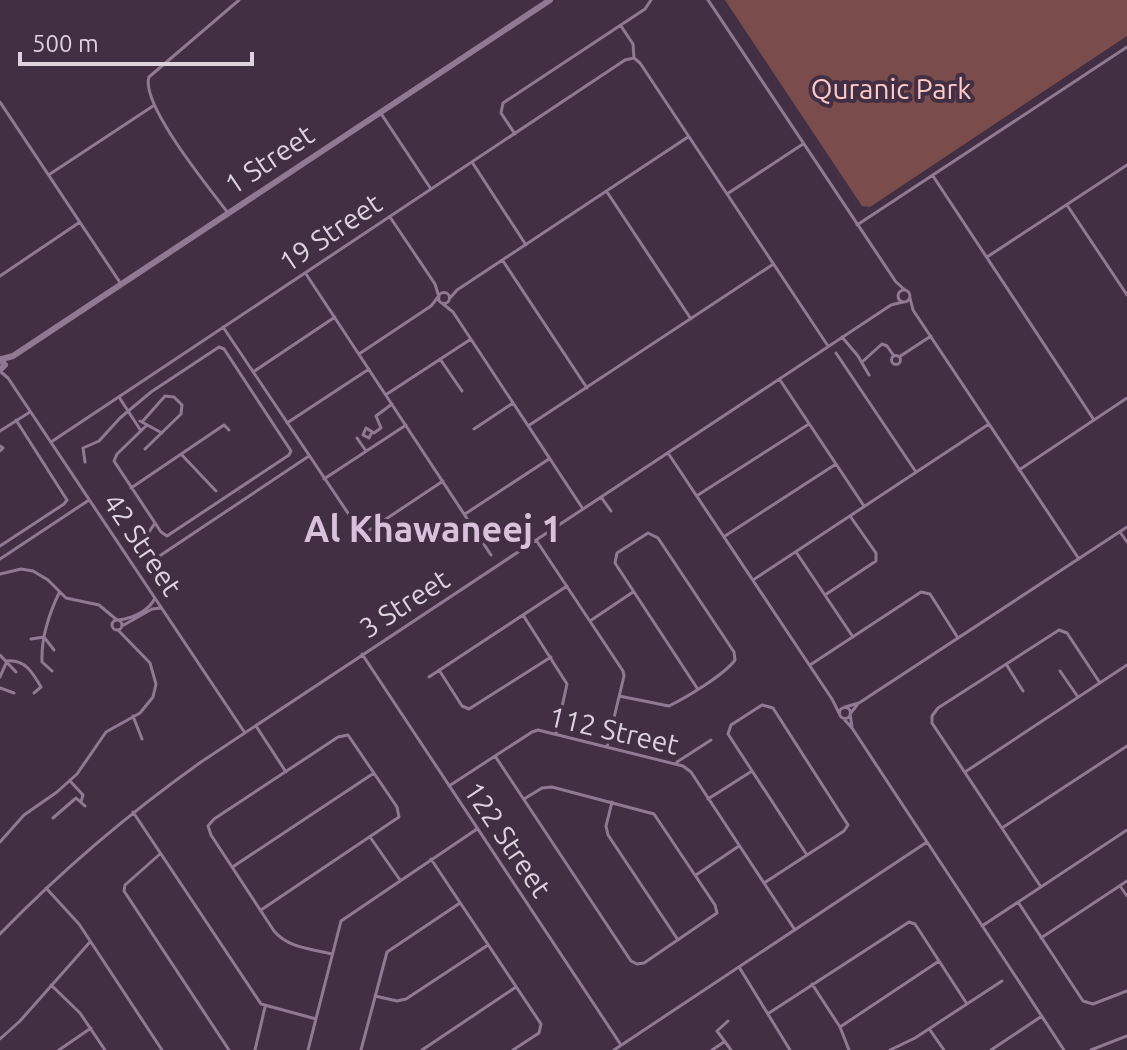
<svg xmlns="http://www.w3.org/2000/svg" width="1127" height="1050" font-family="Ubuntu,sans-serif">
<rect width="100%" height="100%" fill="#422f44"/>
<path fill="#7a4c4c" d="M725,0h402v36l-257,171 -8,-1z"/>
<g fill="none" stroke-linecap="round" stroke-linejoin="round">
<path stroke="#59475b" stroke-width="3" stroke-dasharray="3 1.5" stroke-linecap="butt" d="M239,491l1,1"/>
<path stroke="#907992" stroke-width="3" d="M708,0l188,282 9,8
M621,26l12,18 1,14
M634,58l6,5 188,283
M0,102l121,182
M380,112l51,77
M515,134l-14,-21 2,-10 142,-94 6,-9
M472,162l54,83
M50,174l103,-68
M933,176l161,244
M607,192l84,127
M727,194l76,-50
M1067,205l60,90
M228,213c-18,-24 -88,-109 -79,-136l90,-77
M390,217l45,67 4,13
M857,225l270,-178
M987,257l140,-92
M503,261l84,127
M306,274l185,281
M0,276l80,-54
M898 296a6 6 0 1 1 12 0a6 6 0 1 1-12 0Z
M438.5 298a5.5 5.5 0 1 1 11 0a5.5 5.5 0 1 1-11 0Z
M450,298l7,-8 231,-153
M910,298l3,12 166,249
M443,304l10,8 130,197
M223,327l137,204h8l75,-50
M842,337l16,19 11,19
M836,353l80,119
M359,354l72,-48 7,-9
M891.5 360a4.5 4.5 0 1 1 9 0a4.5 4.5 0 1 1-9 0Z
M899,357l32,-21
M440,359l22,32
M862,362l20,-18 5,2 7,10
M1,372l7,6 237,355
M253,372l82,-55
M780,380l84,126
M387,394l84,-55
M119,397l22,34
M140,421l22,12
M142,422l23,-26 9,1 8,8 -1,9 -36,35
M287,423l82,-54
M528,426l244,-161
M474,429l39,-26
M0,431l30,-19
M372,432l-3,6 -6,-3 3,-7 8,5 7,-5 -5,-12 16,-12
M357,438l9,13
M51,442l574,-382 9,-2
M0,446l3,2 -3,3
M668,453l164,246 7,14
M181,454l35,37
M85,462l-2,-14 16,-7 21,-23 31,-26 68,-45 5,2 67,102 -2,4 -122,81 -6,-4 -47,-71 3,-7 30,-29
M1019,470l108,-72
M324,479l82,-54
M131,488l93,-63 5,5
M698,495l111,-71
M601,497l10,14
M465,514l84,-55
M1120,532l7,10
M140,536l5,2 10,-15
M725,536l111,-72
M536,540l87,131 1,5 -17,71
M0,546l64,-42 3,-4 -51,-80
M796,552l57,85
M0,559l89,-59
M155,559l154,-103
M0,574l21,-5 12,2 15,9 18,18 33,7 18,15
M753,580l236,-156
M825,595l51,-34v-8l-26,-37
M523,615l44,69 -11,50
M119,620c14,-2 30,-9 36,-22
M112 625a5 5 0 1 1 10 0a5 5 0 1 1-10 0Z
M590,621l43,-29
M122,626l30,-17 9,-1
M31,639l13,-2 10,13
M362,654l259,391
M0,655l16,17
M1006,664l17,27
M810,665l111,-73 9,2 28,44
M439,670l23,36 7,3 82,-52
M52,671l-10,-9c-1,-24 7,-48 17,-69
M1060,671l18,26
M0,677l7,-16c18,-2 26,12 34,26l-7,6
M429,677l138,-91
M0,688l14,5
M619,696l50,10c18,-9 55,-31 66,-46l-1,-8 -76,-114 -10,-5 -31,20 -2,10 82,125
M845,707l14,-4 268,-176
M839.5 713a5.5 5.5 0 1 1 11 0a5.5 5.5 0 1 1-11 0Z
M133,716l9,23
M843,718l9,10 212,322
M256,726l30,46
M852,727l-2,-13 7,-9
M495,756l136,205 6,3 7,-1 73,-50 -2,-8 -61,-91 -102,-27 -10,1 -18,11
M677,762l34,-22
M965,772l162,-107
M70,781l13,14 -2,7
M449,786l83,-54 6,-2 145,36 8,6 104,158
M708,799l44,-28
M612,802l-6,24 2,9 70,105
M133,812l128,192 55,15
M53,818l23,-20 9,8
M1002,828l125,-82
M370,837l30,43
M0,842l24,-27 33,-23 20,-18 29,-42 34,-19 13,-16 3,-13 -6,-21 -32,-33
M160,854l-35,31 -1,6 105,159
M431,859l110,165 -2,9 -26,17
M234,866l140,-93
M696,875l43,-29
M764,883l80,-52 4,-6 -75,-117 -11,-3 -31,20 -3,9 79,121
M1120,886l7,10
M1041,887l-109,-164v-7l6,-8 121,-78 8,3 33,50
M46,888l33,36 83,126
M1018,902l65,99 10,3 34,-13
M261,910l138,-93 -2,-10 -49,-72 -10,2 -124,82 -6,7 3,9 63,96c14,17 38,18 58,23
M982,926l145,-96
M0,934c62,-64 128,-120 201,-172l690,-457 12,-3
M1041,938l86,-57
M739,967l51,83
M812,984l28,43 9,23
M51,985l29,28 25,37
M375,996l22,5 9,-2 82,-54
M769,1013l140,-91 6,2 52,80
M728,1021l-11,10 14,19
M840,1027l99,-66
M930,1030l14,20
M0,1039l20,-18 70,-79
M59,1050l32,-22
M255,1050l10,-43
M308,1050l33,-129 136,-92
M361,1050l26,-98 73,-49
M422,1050l94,-63
M614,1050l313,-208
M712,1050l12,-8
M890,1050l25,-12 87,-57
M991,1050l51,-34
M1091,1050l36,-14"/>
<path stroke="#907992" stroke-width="6" d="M0,359l5,6 -5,5
M2,359l11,-3 537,-356"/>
</g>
<g text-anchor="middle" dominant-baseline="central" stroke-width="8" stroke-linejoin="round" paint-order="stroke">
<g font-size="28" fill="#fecac9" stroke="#422f44">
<text x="891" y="88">Quranic Park</text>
</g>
<g font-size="28" fill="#ded2df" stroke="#422f44">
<text transform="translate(269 159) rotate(-34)">1 Street</text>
<text transform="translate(330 232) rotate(-34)">19 Street</text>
<text transform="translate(143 544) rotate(56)">42 Street</text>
<text transform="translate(404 603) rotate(-33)">3 Street</text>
<text transform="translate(614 730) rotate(13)">112 Street</text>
<text transform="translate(508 839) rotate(56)">122 Street</text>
</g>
<g font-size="36" font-weight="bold" fill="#d9c1db" stroke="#422f44">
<text x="433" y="528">Al Khawaneej 1</text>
</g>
</g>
<path d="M20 52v12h232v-12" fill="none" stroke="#ded2df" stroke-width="4"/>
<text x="32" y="52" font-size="24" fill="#ded2df" stroke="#422f44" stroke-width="6" paint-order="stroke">500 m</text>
</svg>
